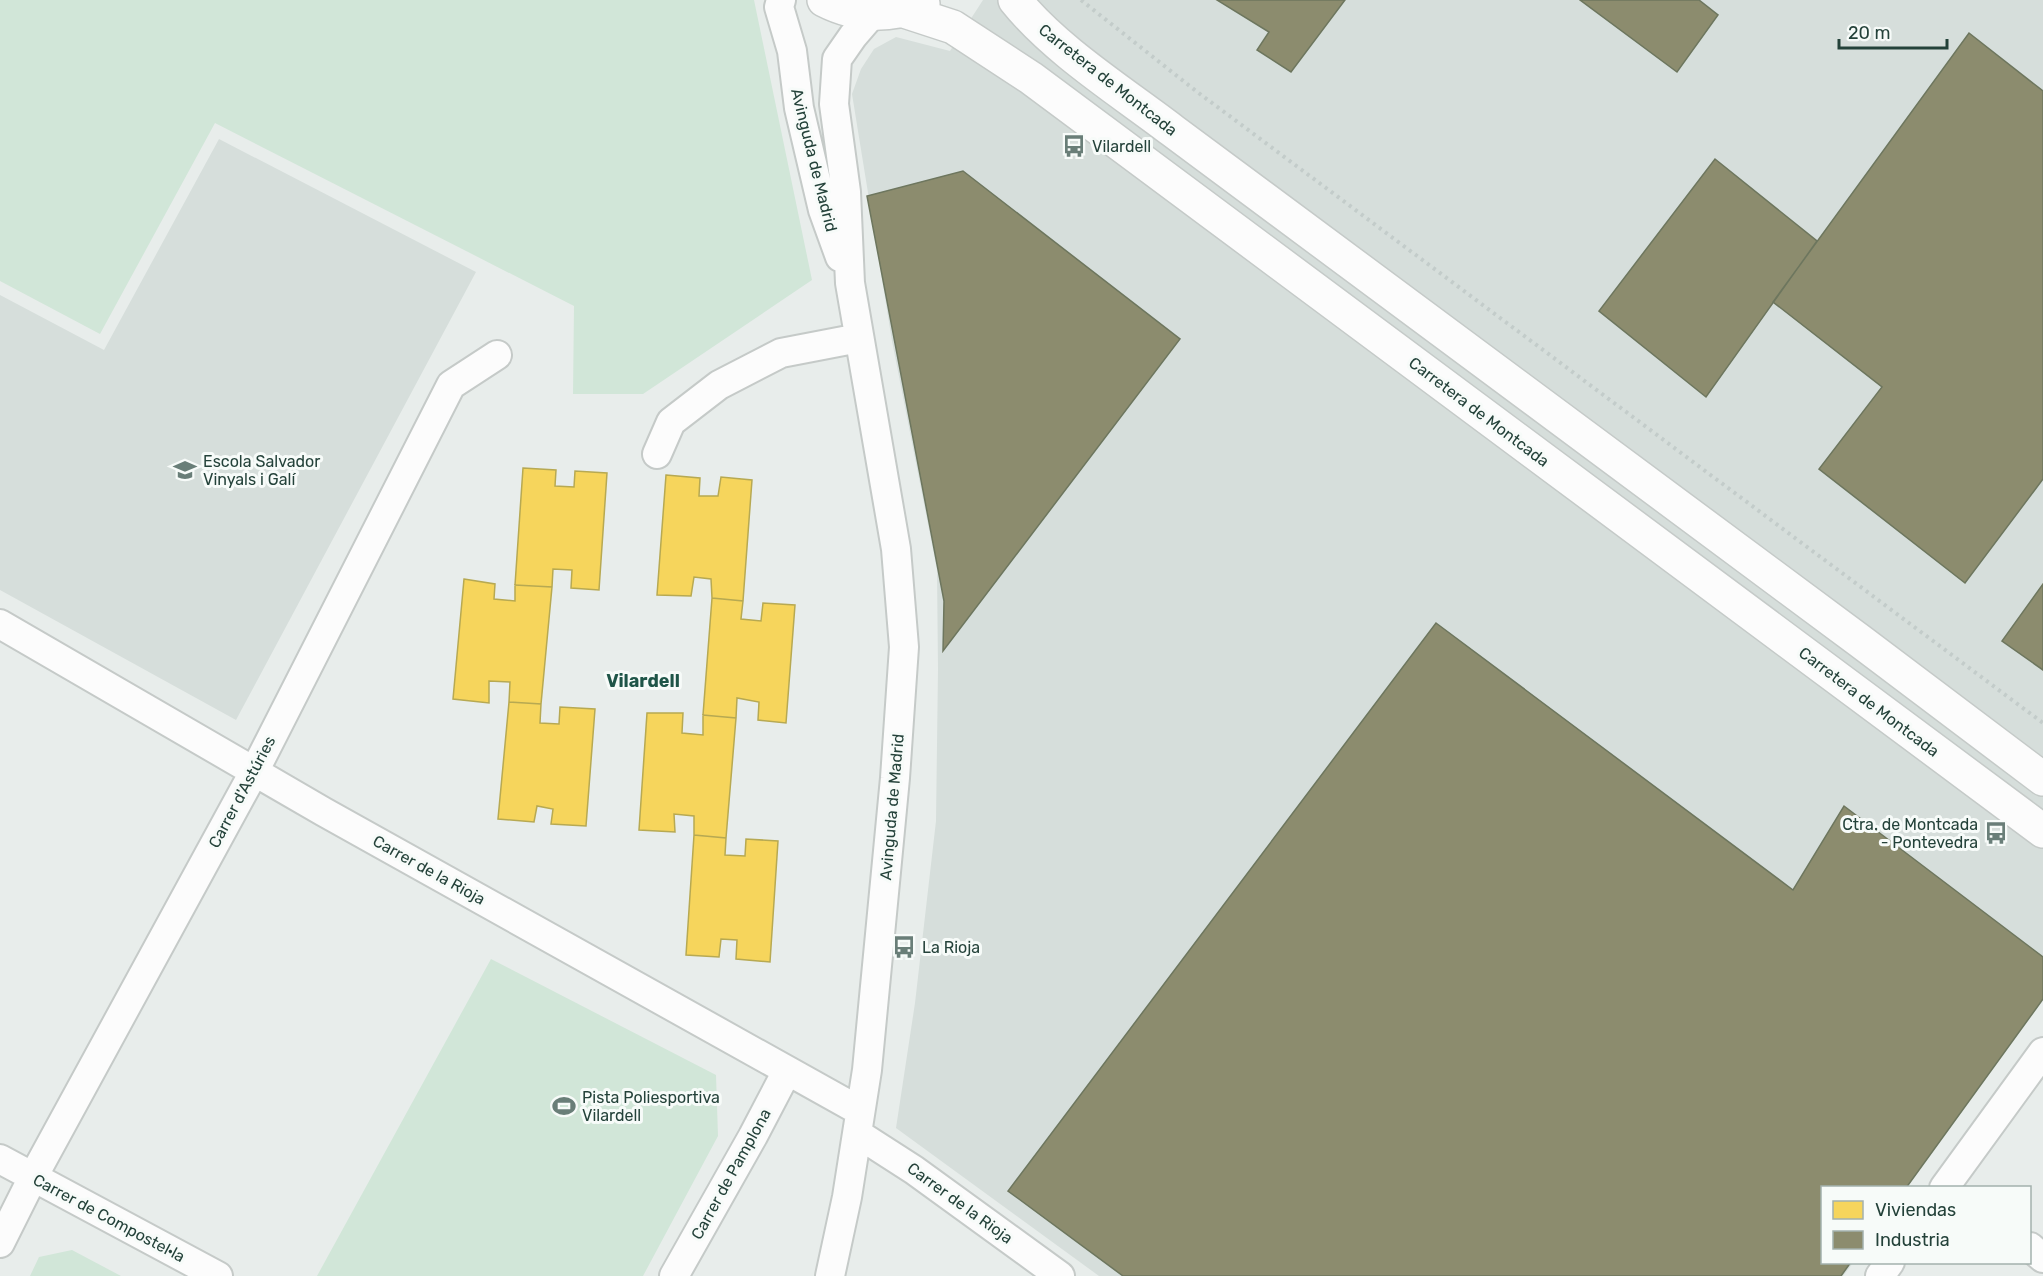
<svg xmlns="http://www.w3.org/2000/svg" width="2043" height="1276" font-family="Rubik,sans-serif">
<rect width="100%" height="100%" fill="#e8edeb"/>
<path fill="#d6dedb" d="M983,0h1060v1000l-136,187 -85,1v74l31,1 -10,13h-744l-203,-148 19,-125 21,-182 2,-152 -1,-99 -45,-229 -40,-247 9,-25 13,-20 22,-12 54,14z
M219,139l257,133 -240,448 -236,-130v-295l104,55z"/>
<path fill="#d1e6d8" d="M0,0h754l58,280 -169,114h-70l1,-88 -359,-183 -115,211 -100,-53z
M491,959l225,116 2,61 -75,140h-326z
M72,1250l49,26h-91l9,-19z"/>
<path fill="#f6d55c" stroke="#b7a952" stroke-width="1.5" d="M523,468l33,2 -1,16 19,1 1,-16 32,2 -8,117 -28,-2 1,-18 -19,-1 -1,18 -37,-2z
M666,475l34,3 -1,18h19l3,-19 31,3 -9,121 -31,-3 -1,-19 -17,-2 -3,19 -34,-1z
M464,579l31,5 -1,15 21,2v-16l37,2 -11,117 -32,-2 1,-20 -21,-1v22l-36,-4z
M712,598l31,3 -2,18 20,2 2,-18 32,2 -9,118 -28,-3 1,-18 -22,-4 -1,20 -33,-3z
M509,702l32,2 -1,19 19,1 1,-17 35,2 -9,117 -35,-2 2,-15 -16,-3 -3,16 -36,-3z
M647,713h36l-1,20 21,2v-20l33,3 -10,120 -32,-3v-19l-20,-2 1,18 -36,-2z
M694,835l32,3 -1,17 20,1 1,-17 32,2 -8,121 -34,-3 1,-19 -16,-1 -2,18 -33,-2z"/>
<path fill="#8c8c6e" stroke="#6d765e" stroke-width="1.5" d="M1217,0h128l-54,72 -34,-22 12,-18z
M1580,0h119l19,15 -41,57z
M1969,33l74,58v388l-78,104 -146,-114 63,-82 -109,-85z
M1715,159l102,82 -111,156 -107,-86z
M963,171l217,168 -237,312 1,-50 -77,-405z
M2043,584v86l-41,-29z
M1436,623l357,267 51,-84 199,151v42l-137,189h-84v74h29l-10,14h-718l-115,-85z"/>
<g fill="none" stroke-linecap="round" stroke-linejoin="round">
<g stroke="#c5cac8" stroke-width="32">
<path id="minor" d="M781,0l-2,7 13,44 7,57 24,102 17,47
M657,454l14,-32 48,-37 62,-32 78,-15
M0,624l324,188 536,299
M858,1134l56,36 146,106
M0,1159l218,117
M1944,1188l99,-136
M0,1243l33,-66 221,-405 197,-387 46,-30
M2030,1247l13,11
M674,1276l79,-140 34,-65
M830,1276l17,-79 20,-127 28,-292 9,-131 -8,-98 -46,-266 -4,-91 -12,-88 3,-45 16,-23 19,-22
M1880,1276l10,-14"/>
</g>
<g stroke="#c5cac8" stroke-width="36">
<path id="tertiary" d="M824,0c33,17 65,17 99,4
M1015,0c40,50 107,92 158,131l687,510 183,138
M904,11l49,16 78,51 1012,753"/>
</g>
<path stroke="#c3ccca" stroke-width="4" stroke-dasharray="3 4.5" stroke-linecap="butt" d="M1081,0l115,91 847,632"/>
<use href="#minor" stroke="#fcfcfc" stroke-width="28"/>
<use href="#tertiary" stroke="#fcfcfc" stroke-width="33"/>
</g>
<defs>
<g id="bus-bare" transform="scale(1.8)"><path d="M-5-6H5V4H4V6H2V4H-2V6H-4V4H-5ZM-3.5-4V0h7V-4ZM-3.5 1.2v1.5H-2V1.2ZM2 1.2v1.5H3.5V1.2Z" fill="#697e78" stroke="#f7fbf9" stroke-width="2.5" paint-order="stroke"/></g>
<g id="school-bare" transform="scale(1.8)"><path d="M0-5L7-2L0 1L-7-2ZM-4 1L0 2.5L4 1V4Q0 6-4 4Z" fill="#697e78" stroke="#f7fbf9" stroke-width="2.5" paint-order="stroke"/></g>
<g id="stadium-bare" transform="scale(1.8)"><path d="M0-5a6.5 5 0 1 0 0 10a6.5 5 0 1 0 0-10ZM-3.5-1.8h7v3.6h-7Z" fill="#697e78" stroke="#f7fbf9" stroke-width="2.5" paint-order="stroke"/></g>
</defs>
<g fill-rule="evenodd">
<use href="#bus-bare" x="1074" y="146"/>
<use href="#school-bare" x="185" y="470"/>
<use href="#bus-bare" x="1996" y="833"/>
<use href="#bus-bare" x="904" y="947"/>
<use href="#stadium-bare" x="564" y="1106"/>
</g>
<g text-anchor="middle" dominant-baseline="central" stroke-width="6" stroke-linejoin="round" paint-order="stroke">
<g font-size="16" fill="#24423a" stroke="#f7fbf9">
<text transform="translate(1108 80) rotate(38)">Carretera de Montcada</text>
<text transform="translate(814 160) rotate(76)">Avinguda de Madrid</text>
<text transform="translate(1479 412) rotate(37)">Carretera de Montcada</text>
<text transform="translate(1869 702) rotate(37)">Carretera de Montcada</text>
<text transform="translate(242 792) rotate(-62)">Carrer d'Astúries</text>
<text transform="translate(892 807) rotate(-85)">Avinguda de Madrid</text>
<text transform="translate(429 870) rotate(29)">Carrer de la Rioja</text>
<text transform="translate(731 1174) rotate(-61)">Carrer de Pamplona</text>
<text transform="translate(960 1203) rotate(36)">Carrer de la Rioja</text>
<text transform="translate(109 1218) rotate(28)">Carrer de Compostel·la</text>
</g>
<g font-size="16" fill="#24423a" stroke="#f7fbf9" text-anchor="start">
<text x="1092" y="146">Vilardell</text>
<text x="203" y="461">Escola Salvador<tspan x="203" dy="18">Vinyals i Galí</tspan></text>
<text x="1978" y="824" text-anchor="end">Ctra. de Montcada<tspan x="1978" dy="18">- Pontevedra</tspan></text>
<text x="922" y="947">La Rioja</text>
<text x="582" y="1097">Pista Poliesportiva<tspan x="582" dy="18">Vilardell</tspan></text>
</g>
<g font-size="18" font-weight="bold" fill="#1f5548" stroke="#f7fbf9">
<text x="643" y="681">Vilardell</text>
</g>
</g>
<rect x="1821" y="1186" width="210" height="78" fill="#f7fbf9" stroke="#a3b1ad" stroke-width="1.5"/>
<rect x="1833" y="1201" width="30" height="18" fill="#f6d55c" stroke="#a3b1ad" stroke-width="1.5"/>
<text x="1875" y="1216" font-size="18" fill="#24423a">Viviendas</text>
<rect x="1833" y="1231" width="30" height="18" fill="#8c8c6e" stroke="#a3b1ad" stroke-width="1.5"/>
<text x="1875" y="1246" font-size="18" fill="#24423a">Industria</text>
<path d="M1839 39v9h108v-9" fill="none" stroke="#24423a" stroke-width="3"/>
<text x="1848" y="39" font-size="18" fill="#24423a" stroke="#f7fbf9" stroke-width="4.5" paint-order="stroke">20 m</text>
</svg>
